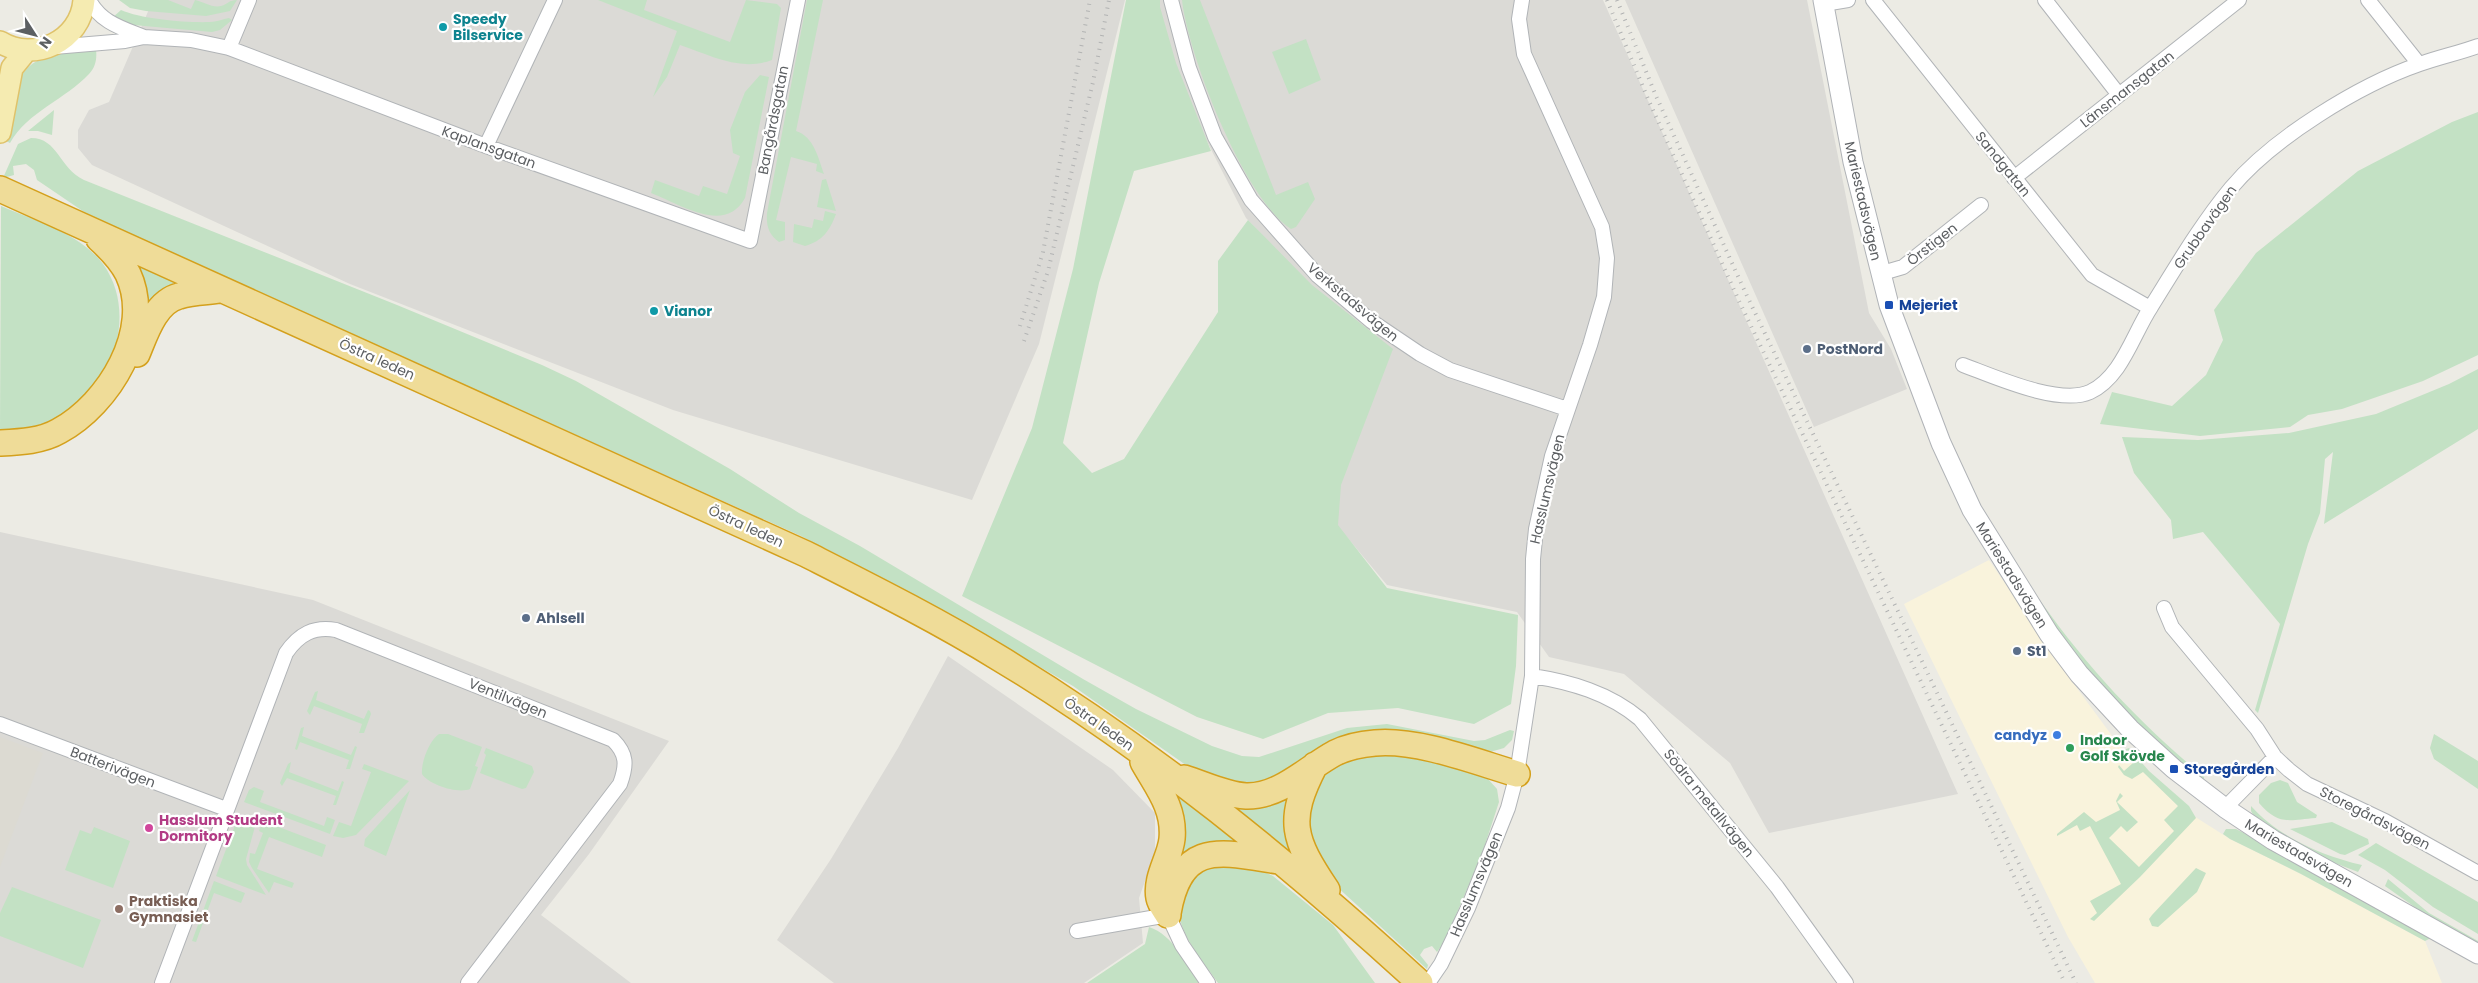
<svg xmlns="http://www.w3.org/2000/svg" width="2478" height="983" font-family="Poppins,sans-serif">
<rect width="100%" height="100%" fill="#ecebe4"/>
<path fill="#f9f3dc" d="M1989,560l90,131 48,65 51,50 52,33 71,35 124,67 17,42h-347l-27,-46 -164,-333z"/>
<path fill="#dbdad6" d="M153,0h972l-86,344 -67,156 -299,-90 -323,-126 -258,-119 -14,-17v-18l11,-20 20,-8z
M1135,0h468l355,794 -189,39 -39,-70 -106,-89 -75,-17 -32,-45 -130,-27 -51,-61 -28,-241 -62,-65z
M1625,0h182l62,313 22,36 16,40 -93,38z
M0,532l313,68 356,141 -80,113 -48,61 90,68h-631z
M948,656l165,114 42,43v40l-16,45 4,45 -59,40h-250l-57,-43 54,-81 67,-111z"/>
<path fill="#dcdad2" d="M0,737l43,16 -43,114z"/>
<path fill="#c3e1c4" d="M119,0h49l23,9 4,-9c9,2 17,8 26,6 7,-2 8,-6 16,-6l-7,11 -24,5 -60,-5 -16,-3z
M598,0h49l-3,10 86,32 16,-42 31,4 4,4 -9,52c-32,12 -62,-5 -92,-15l-13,32 -14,20 24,-66z
M807,0h16l-27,131c18,6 22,26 28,43l-8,-3 1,-7 -26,-7 -15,63 9,2v18l-6,2c-10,-7 -13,-16 -12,-29z
M1126,0h34v7l16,56 35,88 -77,20 -35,112 -36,160 29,30 32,-14 94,-147v-51l30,-41 64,65 81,64 -52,136 -3,40 49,63 131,27 -2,51 -5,38 -37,20 -76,-16 -70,5 -65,26 -66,-22 -235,-121 70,-168 41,-159z
M1182,0h18l76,195 32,-13 7,17 -19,28 -5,2c-47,-30 -103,-174 -109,-229z
M121,10c20,9 66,13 89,12 6,0 13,-3 19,-4l3,2 -12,10 -8,2 -79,-7 -21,-7z
M1306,39l15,41 -32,14 -17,-42z
M96,49c1,9 0,18 -7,25 -23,25 -62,38 -79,69l-4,-2c13,-75 10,-84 90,-92z
M760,75l9,2 -24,121c-20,37 -65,6 -94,-5l4,-13 44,16 4,-10 24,8 13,-38 -7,-3 -3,-23 15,-38z
M54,110l-2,25 -14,-4h-10z
M2478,112v243l-55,26 -81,28 -34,6 -18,12 -90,9 -100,-12 12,-32 60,14 34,-31 17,-35 -9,-30 42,-57 102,-82 94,-49z
M31,138c27,0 28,30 53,42l313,125 145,60 34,16 154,88 69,44 61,33 223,133 53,30 76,37 30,10 17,1 88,-29 40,-4 87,17 11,-1 25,-10 4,1 -2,9 -8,8 -14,4 -87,-19 -143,55 -57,-11 -130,-91 -160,-92 -112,-58 -708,-318 -56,-38 -3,-10 -8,-6 -13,2 1,9 -11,3 15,-34z
M826,179l10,32 -19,-4 5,-27z
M1,206c34,15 79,27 102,58 23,32 20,73 3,106 -4,8 -13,16 -19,23 -14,16 -31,30 -53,36 -10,3 -23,2 -34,3z
M825,211l11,3c-6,16 -13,27 -31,32l-12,-4 1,-18 18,4 2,-9 9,2z
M135,264l38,18 1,4 -26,28z
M2478,369v60l-154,95 9,-72 -8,7 -5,54 -12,31 -50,169 -3,-3 25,-86 -77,-92 -30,7 -2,-19 -37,-47 -12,-36 76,3 91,-7 87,-19 73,-30z
M2030,586c52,76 104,132 174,191v5c-71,-51 -130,-120 -174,-196z
M318,691l-2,9 48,19 4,-9 2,1 1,3 -7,19h-5l3,-9 -48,-18 -4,9 -1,-1 -2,-3 8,-19z
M304,727l-2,9 49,19 4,-9 2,1 -7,22h-4l3,-9 -49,-18 -3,8 -2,-1 6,-21z
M439,734h9l34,13 -7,19 3,1 -8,22c-12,5 -41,-4 -48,-15 -1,-12 7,-33 17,-40z
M2434,734l44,27v28l-44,-30 -4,-11z
M486,748l46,18 2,6 -8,16 -4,1 -42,-16 6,-18 -2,-2z
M2129,748l20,23 40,35 7,12 -56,59 -46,44 -4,-2 7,-6 -7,-12 31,-17 -31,-58 -10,5 -3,-6 -20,11v-2l27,-22 12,10 24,-12 -4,-9 4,-8 3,3 -6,6 21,20 -11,10 -6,-6 -12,12 30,29 35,-36 -10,-11 14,-14 -35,-34 -11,7 -8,-4 -6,-8 1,-2 5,6 9,-8 -10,-13z
M1397,752l46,10 45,17 9,10 2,13 -17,52 -37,87 -8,11 -5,-6 -8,3 -4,6 8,10 -1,4 -104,-95 -19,-38 9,-53 29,-24z
M291,762l-2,10 49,19 4,-10 2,1 -8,23h-3l3,-9 -49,-18 -5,8 -2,-3 8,-19z
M364,764l45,17 -53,54 -13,3 -10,-2 6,-14 12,4 20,-54 -9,-3z
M2280,780l8,3 9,19 20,13 -1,3c-28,2 -37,8 -57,-15v-8l12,-12z
M1297,784l7,81 -84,-68z
M254,787l10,4 -4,11 64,24 3,-9 8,3 -5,14 -86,-32 5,-12z
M1170,788l69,54 -76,50z
M410,790l-24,66 -22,-10 1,-7z
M2251,806c28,31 71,50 111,59l-4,7 -36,-14 -67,-40 -4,-7z
M243,818l13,5 -10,36 1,6 19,30 -50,-19 21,-56z
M263,821l63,24 -4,12 -53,-20 -12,32 37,14 -2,5 -18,-6 -5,11 -17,-25 -3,-6 1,-9 5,1 8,-21 -4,-2z
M2332,822l36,17 1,5 -24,11 -5,-1 -50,-25z
M94,827l36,14 -17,47 -48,-18 15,-40 11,4z
M2226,829h10l10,5 183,102v3l-4,2 -124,-67 -71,-35 -7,-5z
M2376,843l102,59v32l-45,-27 -48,-37 -27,-15z
M1251,865l22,11 60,49 42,58h-157c-15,-22 -42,-51 -39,-79 1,-12 14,-28 20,-38z
M2196,868l10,5 -9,19 -39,35 -6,-1 -3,-7 3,-4z
M2388,879l41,34 49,28v4l-52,-30 -41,-29z
M214,881l31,12 -4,10 -27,-10 -18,49 -4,-1z
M12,887l89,33 -18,48 -83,-32v-23z
M1149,927c24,8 36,35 50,56h-112l58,-39z"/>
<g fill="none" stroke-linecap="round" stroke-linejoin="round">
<g stroke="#b1b4b7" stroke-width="16">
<path id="street" d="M89,0c12,23 33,28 55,37
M1171,0l18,68 26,69 36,63 67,76 53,45 49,33 30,16 117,39
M1873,0l219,275 58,33
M2045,0l74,95
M2368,0l51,64
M1824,4l24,-4
M54,47l71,-6 19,-4 47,3 38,8 257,98 264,95 48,-241
M229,48l20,-48
M486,146l69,-146
M2014,178l225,-178
M1879,274l24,-7 78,-62
M1963,365c30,11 96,41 127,27 32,-15 43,-58 61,-85 25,-40 50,-83 80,-119 42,-50 128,-103 189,-124 19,-7 39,-11 58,-18
M2164,608l8,19 85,102 18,28 14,13 18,14 78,37 93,52
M1532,676c39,6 77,17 108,43l137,168 69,96
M0,724l226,85
M2225,808l50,-51
M1077,931l91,-16 14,30 26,38
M162,983l124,-330c13,-19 28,-27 50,-23l277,110c14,14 14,25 7,44l-152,199
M1428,983l13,-19 27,-56 40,-100 9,-34 15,-98 1,-117 3,-30 16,-73 38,-111 14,-48 3,-39 -5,-31 -78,-173 -5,-35 3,-19"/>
</g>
<g stroke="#b0b3b7" stroke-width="21">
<path id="secondary" d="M1823,0l30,162 36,143 52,138 31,67 77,124 30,40 51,55 44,40 51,39 48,32 205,114"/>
</g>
<g stroke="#dfc26a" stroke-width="24">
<path id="primary" d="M0,42c34,21 81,-1 84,-42
M0,132l12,-64 14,-17"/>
</g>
<g stroke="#d4a01c" stroke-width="28">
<path id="highway" d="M0,189l806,365c65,33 131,66 193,104 151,91 291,206 421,325
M137,354c8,-19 18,-52 42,-58 13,-4 28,-4 42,-6
M0,443c20,-1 42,-2 59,-12 50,-27 95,-101 69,-157 -7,-14 -18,-25 -29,-35
M1143,762c14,25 32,46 29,77 -2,19 -17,39 -13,59 1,6 6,12 9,17
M1315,765c-29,56 -22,74 12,125
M1184,778c20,6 41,17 62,18 34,1 61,-28 89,-43 12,-6 27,-9 40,-10 43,-4 101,19 142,31
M1168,913c13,-74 53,-61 110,-52"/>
</g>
<use href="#street" stroke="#fff" stroke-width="14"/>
<use href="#secondary" stroke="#fff" stroke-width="19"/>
<use href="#primary" stroke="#f5ebb1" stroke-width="21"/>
<use href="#highway" stroke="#efdc98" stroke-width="25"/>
<path stroke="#b2b3b3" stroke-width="4" stroke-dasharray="1 6" stroke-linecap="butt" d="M1607,0l41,99 91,202 326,682
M1617,0l39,96 91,200 329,687
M1020,326l23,-74 47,-252
M1024,341l24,-70 45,-189 16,-82"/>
</g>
<g fill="#0f9aa8" stroke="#fff" stroke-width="2">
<circle cx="443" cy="27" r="5"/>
<circle cx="654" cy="311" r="5"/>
</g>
<g fill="#1a4fb4" stroke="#fff" stroke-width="2">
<rect x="1884" y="300" width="10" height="10" rx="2.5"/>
<rect x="2169" y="764" width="10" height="10" rx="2.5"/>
</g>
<g fill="#5c6f8a" stroke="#fff" stroke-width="2">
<circle cx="1807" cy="349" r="5"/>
<circle cx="526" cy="618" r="5"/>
<circle cx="2017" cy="651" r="5"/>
</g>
<circle fill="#3f7fe0" stroke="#fff" stroke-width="2" cx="2057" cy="735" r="5"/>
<circle fill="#2e9e5b" stroke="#fff" stroke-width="2" cx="2070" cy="748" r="5"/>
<circle fill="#d1479c" stroke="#fff" stroke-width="2" cx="149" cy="828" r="5"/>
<circle fill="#8d6e63" stroke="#fff" stroke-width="2" cx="119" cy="909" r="5"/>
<g text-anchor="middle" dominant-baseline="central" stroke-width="4.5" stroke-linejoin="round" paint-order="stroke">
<g font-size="14" font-weight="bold" fill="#0d838f" stroke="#fff" text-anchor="start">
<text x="453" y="19">Speedy<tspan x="453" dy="16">Bilservice</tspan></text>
<text x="664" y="311">Vianor</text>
</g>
<g font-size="14" fill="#5c5f62" stroke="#fff">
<text transform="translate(2127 89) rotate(-38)">Länsmansgatan</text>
<text transform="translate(773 120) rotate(-79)">Bangårdsgatan</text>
<text transform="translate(489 147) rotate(20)">Kaplansgatan</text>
<text transform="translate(2003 164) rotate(51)">Sandgatan</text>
<text transform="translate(1863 201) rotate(77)">Mariestadsvägen</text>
<text transform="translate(2205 227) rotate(-55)">Grubbavägen</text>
<text transform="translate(1932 244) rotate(-38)">Örstigen</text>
<text transform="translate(1353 302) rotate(40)">Verkstadsvägen</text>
<text transform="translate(377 359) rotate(24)">Östra leden</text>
<text transform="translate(1547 489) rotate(-77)">Hasslumsvägen</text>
<text transform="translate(746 526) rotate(25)">Östra leden</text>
<text transform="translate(2012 575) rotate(58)">Mariestadsvägen</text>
<text transform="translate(508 698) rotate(22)">Ventilvägen</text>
<text transform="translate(1099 724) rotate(35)">Östra leden</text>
<text transform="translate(113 767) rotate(21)">Batterivägen</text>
<text transform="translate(1709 803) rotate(51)">Södra metallvägen</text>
<text transform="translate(2375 818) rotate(27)">Storegårdsvägen</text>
<text transform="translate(2299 853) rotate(30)">Mariestadsvägen</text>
<text transform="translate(1476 884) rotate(-67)">Hasslumsvägen</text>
</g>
<g font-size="14" font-weight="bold" fill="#164399" stroke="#fff" text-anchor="start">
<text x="1899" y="305">Mejeriet</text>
<text x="2184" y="769">Storegården</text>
</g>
<g font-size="14" font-weight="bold" fill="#4e5e75" stroke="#fff" text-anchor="start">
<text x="1817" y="349">PostNord</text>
<text x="536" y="618">Ahlsell</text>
<text x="2027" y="651">St1</text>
</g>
<g font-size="14" font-weight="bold" fill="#366cbe" stroke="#fff" text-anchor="end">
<text x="2047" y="735">candyz</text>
</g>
<g font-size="14" font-weight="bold" fill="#27864d" stroke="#fff" text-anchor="start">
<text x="2080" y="740">Indoor<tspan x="2080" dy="16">Golf Skövde</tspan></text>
</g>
<g font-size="14" font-weight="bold" fill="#b23c85" stroke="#fff" text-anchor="start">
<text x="159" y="820">Hasslum Student<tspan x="159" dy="16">Dormitory</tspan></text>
</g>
<g font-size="14" font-weight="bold" fill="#785e54" stroke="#fff" text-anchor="start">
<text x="129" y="901">Praktiska<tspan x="129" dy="16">Gymnasiet</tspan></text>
</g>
</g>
<g transform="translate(35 35) rotate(126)" stroke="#ffffff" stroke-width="4" paint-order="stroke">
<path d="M0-4L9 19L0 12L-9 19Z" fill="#5c5f62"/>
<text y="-8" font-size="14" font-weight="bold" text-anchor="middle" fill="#5c5f62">N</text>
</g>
</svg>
